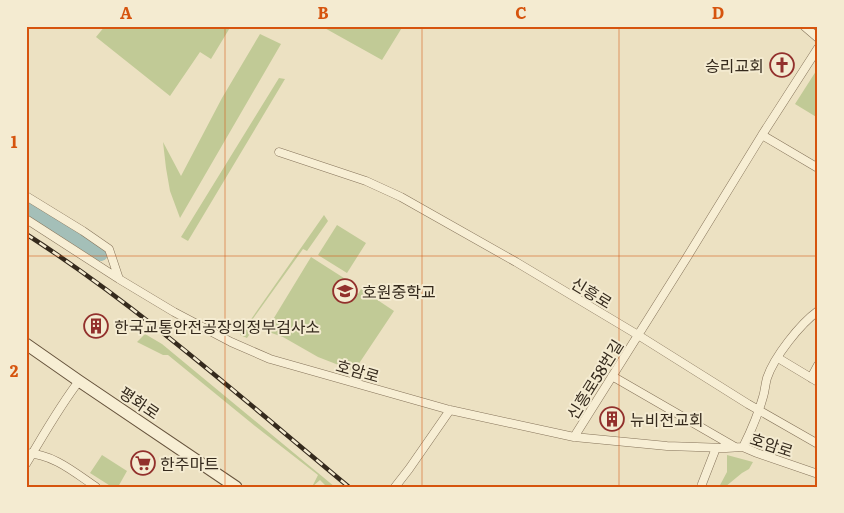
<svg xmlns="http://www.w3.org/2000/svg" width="844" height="513" font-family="Literata,'Noto Sans KR',serif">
<rect width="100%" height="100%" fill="#ece1c2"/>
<path fill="#c1ca96" d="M105,26h126l-20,33 -11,-7 -30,44 -74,-59z
M321,26h82l-21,34z
M260,34l21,10 -101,174 -10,-27 -4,-23 -3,-26 18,34 41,-78z
M818,68v50l-23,-14z
M279,78l6,1 -97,162 -7,-4z
M324,215l4,6 -21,30 -4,-2 -56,78 6,2 -6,9 -7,-3z
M337,225l29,18 -19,30 -29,-18z
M311,257l36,23 -3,5 12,8 2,1 3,-5 33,22 -40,60 -36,-14 -35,-20 -17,-6z
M145,334l17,10 173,143h-8l-7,-7 -8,7 6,-12 -63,-49 -87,-71h-5l-26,-13z
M102,455l25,16 -9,16h-6l-22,-14z
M727,455l26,7 -4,7 -7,4 -17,14h-6l8,-15z"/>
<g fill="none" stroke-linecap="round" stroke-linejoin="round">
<path stroke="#a4bfb8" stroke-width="14" d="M26,206l75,48"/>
<g stroke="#85735a" stroke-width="9">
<path id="minor" d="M804,26l14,12
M762,135l56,-87
M279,152l87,29 35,16 115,65 122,73 110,69 70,40
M26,196l57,35 26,18 10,30
M26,219l93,60 55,33 57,30 39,17 180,51 124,27 93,9 59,2 17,-1 14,6 61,21
M778,358l40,24
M612,376l123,71
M811,378l7,-13
M574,437l115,-183 73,-119 56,33
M743,447c8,-16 15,-32 20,-50 2,-6 2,-12 4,-19 7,-21 33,-54 51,-67
M26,453c27,1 48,19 70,34
M26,464c17,-28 33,-57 53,-83
M702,484l14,-36
M395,487l14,-18 41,-59"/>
</g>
<g stroke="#67543d" stroke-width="13">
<path id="secondary" d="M26,344l53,37 157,106"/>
</g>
<use href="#minor" stroke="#f7eed4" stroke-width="8"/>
<use href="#secondary" stroke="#f7eed4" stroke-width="11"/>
<g stroke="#352a1d" stroke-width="4.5">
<path id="rail" d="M26,234c115,74 218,166 323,253"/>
</g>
<use href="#rail" stroke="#f4ebd1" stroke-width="2.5" stroke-dasharray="8" stroke-linecap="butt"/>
</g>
<path fill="none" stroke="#d6540e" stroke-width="1" stroke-opacity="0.55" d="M225,26v461M422,26v461M619,26v461M26,256h792"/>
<defs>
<g id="church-ring" transform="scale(1.25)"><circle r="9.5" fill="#f4ebd1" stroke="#92302c" stroke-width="1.5"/><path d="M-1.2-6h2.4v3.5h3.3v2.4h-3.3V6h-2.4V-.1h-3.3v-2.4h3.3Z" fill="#92302c"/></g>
<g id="school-ring" transform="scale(1.25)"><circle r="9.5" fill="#f4ebd1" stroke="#92302c" stroke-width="1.5"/><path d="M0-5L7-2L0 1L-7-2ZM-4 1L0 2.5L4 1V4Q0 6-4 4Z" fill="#92302c"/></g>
<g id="building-ring" transform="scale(1.25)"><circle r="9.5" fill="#f4ebd1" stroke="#92302c" stroke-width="1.5"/><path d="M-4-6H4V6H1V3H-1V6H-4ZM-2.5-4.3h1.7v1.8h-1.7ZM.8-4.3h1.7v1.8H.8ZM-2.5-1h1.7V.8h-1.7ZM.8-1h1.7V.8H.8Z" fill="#92302c"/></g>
<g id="supermarket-ring" transform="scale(1.25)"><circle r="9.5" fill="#f4ebd1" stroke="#92302c" stroke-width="1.5"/><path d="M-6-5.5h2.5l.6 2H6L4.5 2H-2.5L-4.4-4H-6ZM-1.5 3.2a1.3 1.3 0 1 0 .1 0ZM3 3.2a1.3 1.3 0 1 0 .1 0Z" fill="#92302c"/></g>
</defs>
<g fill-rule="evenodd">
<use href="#church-ring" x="782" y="65"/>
<use href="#school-ring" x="345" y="291"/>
<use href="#building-ring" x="96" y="326"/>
<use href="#building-ring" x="612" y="419"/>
<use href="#supermarket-ring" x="143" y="463"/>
</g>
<g text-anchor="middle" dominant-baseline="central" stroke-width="4" stroke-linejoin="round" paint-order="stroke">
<g font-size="16" fill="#352a1d" stroke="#f4ebd1" text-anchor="start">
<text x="764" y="65" text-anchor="end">승리교회</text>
<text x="362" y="291">호원중학교</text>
<text x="114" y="326">한국교통안전공장의정부검사소</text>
<text x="630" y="419">뉴비전교회</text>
<text x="160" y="463">한주마트</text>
</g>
<g font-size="16" fill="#352a1d" stroke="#f4ebd1">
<text transform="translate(592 292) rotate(31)">신흥로</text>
<text transform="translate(358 370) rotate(16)">호암로</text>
<text transform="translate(594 379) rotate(-58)">신흥로58번길</text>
<text transform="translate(140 402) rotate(34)">평화로</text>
<text transform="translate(772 444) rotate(18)">호암로</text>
</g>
</g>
<rect width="844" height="513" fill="none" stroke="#f4ebd1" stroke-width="55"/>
<rect x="28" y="28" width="788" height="458" fill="none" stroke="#d6540e" stroke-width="2"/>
<g font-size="16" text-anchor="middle" font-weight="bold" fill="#d6540e">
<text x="126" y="19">A</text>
<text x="323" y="19">B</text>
<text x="521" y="19">C</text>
<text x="718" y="19">D</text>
<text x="14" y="148">1</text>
<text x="14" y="377">2</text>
</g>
</svg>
